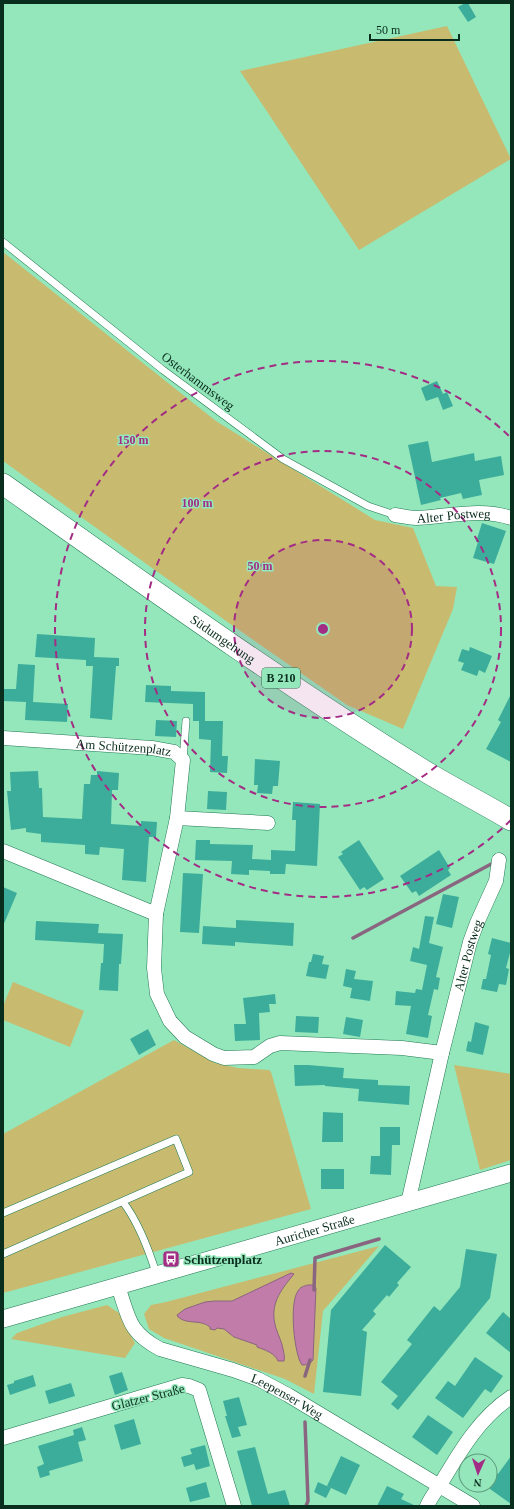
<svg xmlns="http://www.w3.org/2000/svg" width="514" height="1509" font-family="Georgia,serif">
<rect width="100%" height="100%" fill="#94e7bb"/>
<path fill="#c8bb6f" d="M447,26l64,133 -152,91 -119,-179z
M3,252l213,169 159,99 38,8 23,58 21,1 -4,22 -50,120 -56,-24 -121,-84 -223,-160z
M13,982l71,29 -14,36 -67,-27v-14z
M174,1040l41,23 23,5 31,2 2,2 40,137 -308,84v-159z
M454,1065l57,9v86l-31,10z
M379,1246l-56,65 -9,83 -29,-15 -121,-41 -15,-9 -5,-15 7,-9 15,-3z
M107,1305l12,8 16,30 -10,15 -114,-19 6,-6 45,-16z"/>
<path fill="#c17caa" stroke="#8a6580" d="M291,1273l3,1c-14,17 -25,31 -18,54 2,7 6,14 7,21 1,5 2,8 1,12h-6c-3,-8 -13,-11 -21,-14v-2l-23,-8 -10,-8 -7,-1 -2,2 -5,-1v-2c-9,-8 -23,-2 -32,-10l-1,-2 8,-6 20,-7 10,-1h17z
M308,1285h5l3,3 -3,72c-3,4 -6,5 -11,5 -8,-11 -13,-62 -4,-74 2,-4 6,-5 10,-6z"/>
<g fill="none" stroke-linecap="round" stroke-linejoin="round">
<path stroke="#8a6580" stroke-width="3.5" d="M353,938l140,-75
M314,1290l1,-32 64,-19
M305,1376l5,-16
M305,1422l3,79 -2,5"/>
</g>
<path fill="#3cad9b" d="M465,3h3l8,14 -8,5 -10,-15z
M437,381l6,13 4,-2 6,14 -10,4 -5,-13 -12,4 -5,-13z
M428,441l4,21 42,-9 1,8 26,-5 3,19 -25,5 3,15 -19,4 -2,-6 -21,5 1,2 -20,5 -13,-60z
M482,523l24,8 -12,33 -21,-6 5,-16h-2z
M37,634l58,4 -1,19 25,1v8h-3l-4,54 -22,-2 3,-52h-7v-6l-51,-3z
M470,647l22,9 -7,17 -6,-3 -2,6 -16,-6 3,-7 -6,-2 4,-12 7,2z
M18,664l17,1 -2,37 35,2 -1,18 -42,-2 1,-18 -23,-1v-12h13z
M146,685l25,1v5l34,1v29h18l-1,35h6l-1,17 -17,-1 1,-32 -12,-1v-18h-6v-17l-48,-2z
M511,694v68l-25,-13 15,-27 -3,-2z
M156,720l21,1 -1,16 -21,-1z
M255,759l25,2 -2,25h-5l-1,8 -15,-1 1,-8h-4z
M38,771l1,17h3l1,29 39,2 2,-35h6l1,-9h6v-4l22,2 -1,17h-6l-1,34 30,2v-5l16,1 -1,15h-7l-3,45 -24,-2 2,-31 -24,-2 -1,8 -14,-1v-9l-44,-3v-8l-15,-2v-4l-15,2 -4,-39h4l-1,-19z
M208,791l19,1 -1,18 -19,-1z
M293,802l27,2 -3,62 -31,-2 -1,10h-15v-3l-21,-1v5l-18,-1 1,-13 -37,-1 1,-20h14v4l43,1 -1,14 19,1v-10l24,1 1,-31h-4z
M359,840l25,39 -17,11 -3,-3 -4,3 -22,-33 5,-3 -2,-2z
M439,850l11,18 -2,2 3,5 -32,21 -3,-5 -4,2 -12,-17z
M183,873l20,1 -4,59 -19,-1z
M3,887l14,6 -14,33z
M443,894l16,3 -7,31 -16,-4z
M425,916l9,1 -5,26 14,4 -7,30 4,1 -2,12 -4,-1 -6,26 4,1 -4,22 -22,-4 5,-28 -16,-1 1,-14 19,2 1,-4 6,1 5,-25 -17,-4 3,-14 6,2z
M236,920l58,3 -1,23 -58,-4v4l-33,-2 1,-18 33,2z
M36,921l63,3 -1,9 25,1 -2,30h-2l-1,27 -19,-1 2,-27h2l1,-19 -69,-4z
M492,938l19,5v6l-5,19 3,1 -3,16 -7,-1 -2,8 -16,-3 2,-10h3l5,-24 -3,-1z
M313,954l11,2 -2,8 7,1 -3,14 -20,-3 3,-14h2z
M346,969l10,2 -2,8 19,2 -3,20 -20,-3 2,-10 -9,-2z
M275,994l1,10h-7l1,8 -11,1 1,27 -25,1 -1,-17h12l-3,-26z
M296,1016l23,1 -1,16 -23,-1z
M346,1017l17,3 -3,17 -17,-3z
M475,1022l14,4v1l-6,28 -17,-4 2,-10 3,1z
M148,1029l8,16 -17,10 -9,-16z
M294,1065h14l36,3 -1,10 35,2v5l32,1 -1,19 -51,-4 1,-12 -34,-3v-1l-30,1z
M323,1112l20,1v29h-21z
M380,1127h20v18h-8l-1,30 -21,-1 1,-18h9z
M321,1169h23v20h-23z
M385,1245l26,22 -14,16 2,2 -10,12 -2,-2 -14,16 3,3 -14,16 5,2 -6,64 -38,-4 8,-82z
M466,1249l31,5 -7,44 -92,112 -7,-6 7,-8 -17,-14 31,-38 -5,-4 27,-34 6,5 20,-24z
M503,1312l8,7v34l-25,-20z
M475,1357l28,19 -12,17 -6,-4 -22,29 -28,-20 13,-17 7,5z
M122,1372l6,18 -13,5 -6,-19z
M33,1375l3,11 -26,9 -3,-10 7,-2v-2z
M71,1383l4,13 -26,8 -4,-13z
M239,1397l8,28 -9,2 3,9 -9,2 -7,-22h2l-4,-15z
M428,1415l25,17 -16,23 -25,-18z
M134,1419l7,25 -20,6 -7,-25z
M82,1427l4,13 -8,2 5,19 -34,10 1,4 -10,3 -3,-11 7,-3 -6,-18 36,-11 -1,-5z
M205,1445l5,21 -14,4 -2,-6 -10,3 -3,-10 11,-3 -2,-5z
M255,1447l13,47 17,-4 5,16h-38l-15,-55z
M341,1456l19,9 -14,30 -19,-9z
M511,1456v48l-21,-15v-21l8,6z
M206,1482l4,15 -20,5 -4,-14z
M318,1482l13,6 -5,10 -12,-6z
M387,1486l17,8 -3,5 15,7h-39z"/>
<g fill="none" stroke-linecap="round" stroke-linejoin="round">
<g stroke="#217852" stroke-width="8">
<path id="service" d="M3,242l160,128 120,89 85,47 27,9
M183,760l3,-39
M123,1202c16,21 26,48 34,74
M3,1213l173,-74 13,33 -186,82"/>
</g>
<g stroke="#217852" stroke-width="15">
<g id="minor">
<path id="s1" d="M395,515c7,1 14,3 21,3 31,-1 65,-11 95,0"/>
<path id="s2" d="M3,738l149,10 22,4 9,8 -6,58 -21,96 -2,54 3,26 13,27 15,16 28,17 11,4 30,-1 16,-11 10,-3 122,5 40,5"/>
<path d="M177,818l91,5"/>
<path d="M3,851l153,63"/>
<path id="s3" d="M408,1203l34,-150 28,-111 7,-19 19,-42 3,-21"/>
<path id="s4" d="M118,1286c11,32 10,46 42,63l73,21 25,9 30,16 185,111"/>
<path d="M3,1438l179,-53 7,1 10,4 35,116"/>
<path d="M427,1506c3,-7 8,-14 13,-21 19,-32 39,-67 71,-88"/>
</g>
</g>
<g stroke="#217852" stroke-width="18">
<g id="tertiary">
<path id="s5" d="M3,1319l508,-146"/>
</g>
</g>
<g stroke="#217852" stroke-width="22">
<g id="primary">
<path id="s6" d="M3,484c140,99 279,199 425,289 27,16 56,31 83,47"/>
</g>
</g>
<use href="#service" stroke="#fff" stroke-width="7"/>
<use href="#minor" stroke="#fff" stroke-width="14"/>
<use href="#tertiary" stroke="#fff" stroke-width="17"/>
<use href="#primary" stroke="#fff" stroke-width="21"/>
</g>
<circle cx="323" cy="629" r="89" fill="#a32c84" fill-opacity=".12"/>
<g fill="none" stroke="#a32c84" stroke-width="2" stroke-dasharray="7 5">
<circle cx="323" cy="629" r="89"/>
<circle cx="323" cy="629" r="178"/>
<path d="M511 820A268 268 0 1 1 511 438"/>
</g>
<defs>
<g id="bus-square" transform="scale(0.9)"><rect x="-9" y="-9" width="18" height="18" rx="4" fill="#a32c84" stroke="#94e7bb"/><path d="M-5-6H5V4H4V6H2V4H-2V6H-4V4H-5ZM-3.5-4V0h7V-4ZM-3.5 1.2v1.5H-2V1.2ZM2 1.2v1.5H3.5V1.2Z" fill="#fff"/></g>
</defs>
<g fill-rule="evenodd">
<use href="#bus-square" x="171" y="1259"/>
</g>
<g text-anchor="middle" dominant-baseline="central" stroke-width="3" stroke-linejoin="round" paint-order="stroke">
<rect fill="#94e7bb" stroke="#33664d" stroke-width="1" x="262" y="668" width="38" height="20" rx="3"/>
<g font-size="12" font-weight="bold" fill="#0a2e1e">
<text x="281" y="678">B 210</text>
</g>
<g font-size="13" fill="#0a2e1e" stroke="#94e7bb">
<text transform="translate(198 381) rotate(37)">Osterhammsweg</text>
<text stroke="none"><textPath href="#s1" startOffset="59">Alter Postweg</textPath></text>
<text stroke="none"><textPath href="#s6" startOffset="269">Südumgehung</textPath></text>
<text stroke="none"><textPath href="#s2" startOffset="121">Am Schützenplatz</textPath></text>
<text stroke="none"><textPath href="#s3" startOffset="255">Alter Postweg</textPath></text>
<text stroke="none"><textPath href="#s5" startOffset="324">Auricher Straße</textPath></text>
<text transform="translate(148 1397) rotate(-14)">Glatzer Straße</text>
<text stroke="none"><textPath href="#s4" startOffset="215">Leepenser Weg</textPath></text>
</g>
<g font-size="13" font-weight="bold" fill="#0a2e1e" stroke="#94e7bb" text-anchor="start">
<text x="184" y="1259">Schützenplatz</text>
</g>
</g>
<circle cx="323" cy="629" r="6" fill="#a32c84" stroke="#94e7bb" stroke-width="2"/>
<g font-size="12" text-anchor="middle" font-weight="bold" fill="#a32c84" stroke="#94e7bb" stroke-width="3" stroke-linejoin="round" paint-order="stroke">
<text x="133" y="444">150 m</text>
<text x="197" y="507">100 m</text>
<text x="260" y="570">50 m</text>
</g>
<rect width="514" height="1509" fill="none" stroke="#0a2e1e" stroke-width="8"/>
<g transform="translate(478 1473) rotate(183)"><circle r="19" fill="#94e7bb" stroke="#5d9d7c"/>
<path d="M0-3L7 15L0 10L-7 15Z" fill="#a32c84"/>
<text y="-6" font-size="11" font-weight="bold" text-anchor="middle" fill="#0a2e1e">N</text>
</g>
<path d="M370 34v6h89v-6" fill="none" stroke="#0a2e1e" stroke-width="2"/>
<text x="376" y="34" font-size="12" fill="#0a2e1e" stroke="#94e7bb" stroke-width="3" paint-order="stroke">50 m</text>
</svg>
